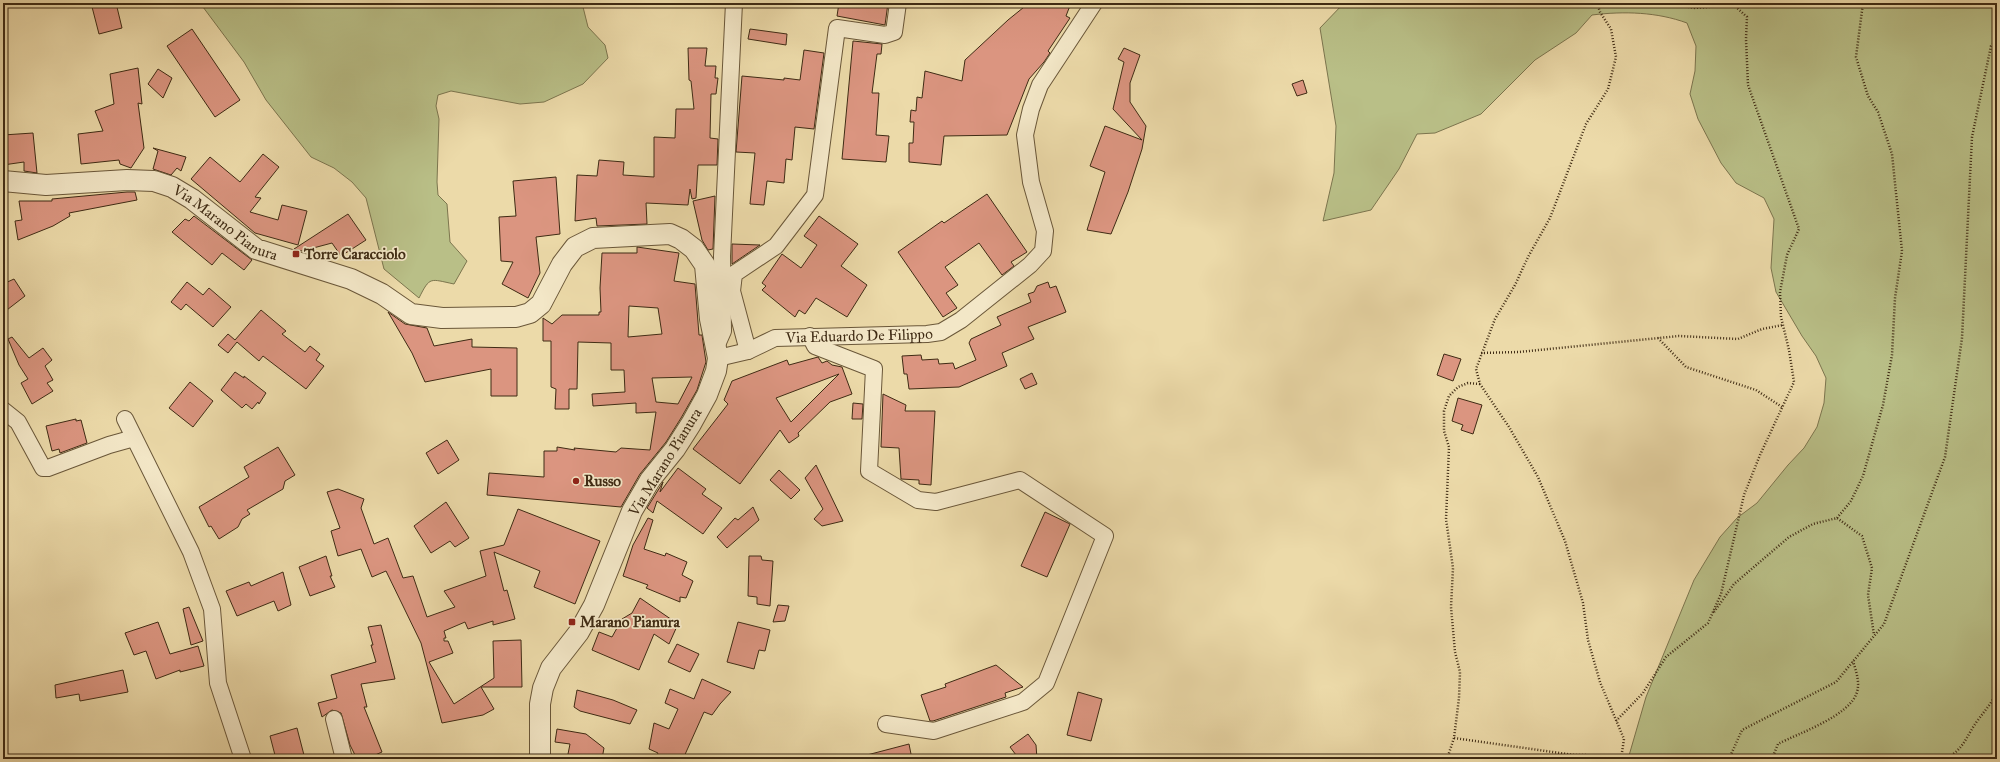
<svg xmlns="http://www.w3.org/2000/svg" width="2000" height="762" font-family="'IM FELL Great Primer',serif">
<rect width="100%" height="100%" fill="#ecdaa9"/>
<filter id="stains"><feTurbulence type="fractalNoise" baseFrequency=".005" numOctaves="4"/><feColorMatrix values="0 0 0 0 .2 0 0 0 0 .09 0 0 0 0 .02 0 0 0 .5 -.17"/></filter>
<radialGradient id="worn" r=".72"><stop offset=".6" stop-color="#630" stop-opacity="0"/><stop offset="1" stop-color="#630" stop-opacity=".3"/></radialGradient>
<path fill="#b9bf87" stroke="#7c754e" d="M200,3h382l6,24 17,18 3,13 -25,26 -39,18 -24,2 -69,-13 -13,4 -2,11 3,13 -2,63 1,13 9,9 3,38 17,19 -13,23c-24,-5 -24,-8 -35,14l-35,-29 -18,-71 -14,-16 -18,-14 -23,-11 -45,-57 -22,-38z
M1344,3h653v756h-369l18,-62 48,-117 26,-43 17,-19 20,-15 31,-38 16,-17 13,-21 7,-24 2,-25 -10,-22 -14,-20 -26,-44 -5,-24 3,-49 -10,-21 -28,-15 -15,-20 -23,-44 -8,-25 5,-23 1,-25 -9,-23c-30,-11 -63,-12 -95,-8l-16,18 -41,27 -54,54 -46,19 -18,1 -18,35 -28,41 -48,11 11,-48 2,-47 -16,-98z"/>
<path fill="#db9580" stroke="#3f2b14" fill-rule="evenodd" d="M91,3h25l6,25 -23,6z
M839,3h49l-3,22 -48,-9z
M1029,3h42l-5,13 4,2 -22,33 2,2 -6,9 -15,17 -22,56 -63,1 -3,29 -32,-3v-19h4l1,-21h-4l1,-12 5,1 1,-14 5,1 3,-27 37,10 3,-21 43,-40z
M192,29l48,71 -25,17 -48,-71z
M750,29l37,5 -1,11 -38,-6z
M853,41l29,3 -1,10h-4l-5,39h7l-3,42 13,1 -3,26 -44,-3z
M688,48h19l-2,18h11l-1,12h3l-2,16h-5l-1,44 8,1 -1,26h-19l-2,33 -4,1 -2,-10 -2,16 -42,-2 1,21 -50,2 -1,-8 -21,3 2,-46 20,1 2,-16 25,2 -1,13 31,2v-40l21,1 1,-29h18l-3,-28 -2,-1z
M1124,48l16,7 -10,28v19l16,24 -4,23 -14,43 -17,42 -24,-4 18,-58 -15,-6 15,-40 37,14 -29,-31 11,-47 -6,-3z
M804,50l20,3 -10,76 -19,-2 -3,33 -6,-1 -2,24 -17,-2 -3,24 -14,-1 5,-51 -19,-1 6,-76 42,4v-2l16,2z
M138,68l4,36 -4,-1 6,45 -13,20 -11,-4 -1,-4 -38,4 -3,-30 25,-3 -8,-20 19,-7 -4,-30z
M158,69l14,9 -9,20 -15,-14z
M1303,80l4,13 -10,3 -5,-12z
M33,133l4,40 -13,-2v-9l-21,3v-30z
M153,148l33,9 -5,14 -4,-3 -6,7 -18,-6 5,-18z
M263,154l16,13 -24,30 6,1 -11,14 28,8 4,-15 25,6 -9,34 -43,-12 -64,-54 19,-22 30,25z
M556,177l4,57 -24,3 4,36 -12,25 -26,-14 11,-22 -12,-1 -2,-44 17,-1 -3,-35z
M127,192h8l2,8 -68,13 1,3 -17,10 -35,14 -3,-19 7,-1 -3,-19h33v-2z
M987,194l40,58 -16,10 3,4 -12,9 -23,-32 -34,24 13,18 -12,8 11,15 -14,9 -45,-65 44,-31 2,2z
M715,196l-2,53 -5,1 -6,-10 -9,-39z
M348,214l18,26 -25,16 -9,-13 -30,8 -8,-2z
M194,216l58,44 -8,10 -22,-17 -10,12 -40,-33 13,-13 4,2z
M819,216l39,28 -17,22 26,19 -20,32 -31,-19 -11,16 -6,-4 -4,7 -33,-27 4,-4 -4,-3 20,-29 19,14 16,-23 -13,-9z
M732,244l28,1 -28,19z
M637,247l42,6 -5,28 21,3 4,51h3l4,27 -9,28 -16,28 -15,24 -26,32 -19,33 -134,-12 2,-22 55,4v-26h13v-4l18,3 -1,-2 42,4 5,-4 29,2 6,-38 -20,1v-10l-43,3 -1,-12 33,-2 -1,-22h-13v-27l-33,-1 -1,47h-8v20h-14l1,-20 -5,-2v-46h-8v-23l9,6 10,-9h37v-3h2l-1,-24 2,-35h35zM629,306l29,2 4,26 -34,3zM692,377l-14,27 -22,-2 -4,-24z
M14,279l11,17 -22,17v-29z
M187,282l16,13 6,-7 22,19 -18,20 -27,-23 -5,6 -10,-8z
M1048,282l2,6 6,-2 10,26 -38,15 6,12 -32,14 5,13 -48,21 -50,2 -2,-15h-3l-2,-18 19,-1 1,5 16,-1 1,5 14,-1 2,6 21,-9 -7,-17 2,-4 30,-14 -4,-8 34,-15 -3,-8 6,-2 3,-6z
M261,310l25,21 -4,3 23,18 5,-6 10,8 -4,6 8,6 -18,23 -43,-33 -4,5 -22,-19 -9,11 -10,-8 10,-11 7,6z
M388,312l17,12 22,4 7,18 38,-7v8l45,1v48h-26v-27l-66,13 -13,-29z
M12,337l17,21 14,-10 9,12 -7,6 8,14 -6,3 6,8 -21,13 -11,-21 7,-4 -9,-14 -11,-26z
M1444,354l17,5 -8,22 -16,-6z
M818,357l4,6 5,-2 5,4 10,2 10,27 -22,8 -32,31 1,3 -10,7 -9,-13 -40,54 -47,-35 35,-45 -4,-4 8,-19 55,-21 2,5zM839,374l-48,48 -15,-24z
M235,372l9,6v-2l22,17 -7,11 -1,-2 -6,7 -6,-5 -4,4 -21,-18z
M1032,373l5,11 -12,5 -5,-10z
M190,382l23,19 -20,26 -24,-19z
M883,394l23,11 -1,6h30l-4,74 -12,-1v-4l-18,-1 -2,-31 -18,-1z
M1458,398l24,7 -9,29 -12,-4 2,-5 -11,-4z
M853,403l10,1 -1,15h-10z
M76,419v2l5,-1 6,23 -27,10 -1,-4 -7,2 -6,-25z
M447,440l12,20 -21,14 -12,-21z
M278,447l17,28 -10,6 -2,8 -36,21 3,4 -8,5 -4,8 -19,12 -8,-13 -2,1 -10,-20 50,-30 -5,-10z
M816,465l27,56 -21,5 -8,-7 9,-10 -18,-31z
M678,468l28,21 -4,5 20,14 -19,26 -46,-33 -4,12 -6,-5 13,-21 3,-5 -3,10z
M779,470l21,20 -9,9 -21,-19z
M338,489l26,10 -3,9 13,36 14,-6 15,40 10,-2 14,41 28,-10 -11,-16 42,-15 -6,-25 24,-6 14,-36 82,32 -25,63 -41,-17 6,-16 -46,-19 10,39 3,-1 8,29 -22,6v-4l-25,8 -3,-7 -21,9 2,7h-2v3h4l5,12 -24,9 25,42 40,-26 -1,-37 28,-1 1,47h-41l13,22 -11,6 -41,8 -21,-80 -35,-72 -14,6 -11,-28 -23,7 -7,-25 9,-3 -13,-36z
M446,502l23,36 -14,9 -5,-6 -19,12 -17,-27z
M753,507l6,13 -32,28 -10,-11 18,-19 3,2z
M1045,512l25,12 -23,53 -26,-11z
M648,518l5,2 -9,29 21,7 1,-3 21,9 -5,13 11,6 -7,17 -6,-1v5l-34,-14 2,-3 -25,-9 10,-31z
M326,556l6,20h-2l5,11 -25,9 -11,-29z
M749,556h12l1,4 11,1 -3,45 -13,-2v-7l-9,-1z
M283,572l8,33 -13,6 -4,-10 -37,15 -11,-25 23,-9 2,4z
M640,598l38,26 -9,20 -15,-10 -15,36 -47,-20 7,-18 13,5 10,-18 10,-6z
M778,605l11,1 -4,15 -12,1z
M189,607l14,34 -12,4 -8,-36z
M158,622l12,32 28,-8 6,20 -24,6v-2l-24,9 -10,-28 -12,4 -9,-22z
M738,622l32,8 -5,21 -6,-1 -5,19 -27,-7z
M381,625l14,54 -34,5 6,23h-3l18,45 -16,7h-9l-7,-14 -9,-32 -9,-3 -10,7 -4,-14 19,-5 -6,-23 45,-13 -5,-17h2l-5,-18z
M677,644l22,10 -9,18 -22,-10z
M996,665l27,22 -18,6 1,4 -73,24h-3l-9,-26 25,-8 -1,-3z
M123,670l5,22 -48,9 -1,-7 -23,4 -1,-13z
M702,679l29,13 -11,12 -8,11 -8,-3 -21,47h-28l3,-6 -9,-4 5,-26 15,6 9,-20 -13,-6 5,-14 24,10z
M577,690l36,10 24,10 -7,14 -50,-13 -6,-4z
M1078,692l24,7 -11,42 -24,-6z
M297,728l8,31h-29l-6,-23z
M557,729l29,5 18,14 -2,11h-35l3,-15 -15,-2z
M1028,734l8,11 1,14h-18l-9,-12z
M909,744l3,15h-44l-1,-4z"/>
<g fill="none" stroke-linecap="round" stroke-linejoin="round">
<g stroke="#6a5739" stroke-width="18">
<g id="minor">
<path d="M810,336l5,10 59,23 -5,102 49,29 18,2 84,-22 85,56 -59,147 -23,19 -89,29 -48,-7"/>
<path d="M716,347l7,-16 -1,-75 12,-253"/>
<path d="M748,351l-16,-60 2,-17 42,-28 39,-51 22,-167 48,7 9,-3 4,-29"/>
<path id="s1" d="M718,358l30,-7 27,-13 152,-4 14,-2 20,-12 69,-55 13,-14 2,-20 -14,-49 -6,-47 6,-26 9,-24 54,-82"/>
<path d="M3,410l15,12 25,46h5l61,-23 25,-7"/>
<path d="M125,419l66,133 21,57 6,74 25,76"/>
<path d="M334,719l10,40"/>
</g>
</g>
<g stroke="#6a5739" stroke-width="22">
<g id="tertiary">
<path id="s2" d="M3,181l43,4 81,-5 27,1 18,6 20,12 64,50 95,30 31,15 29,20 31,4 74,-1 14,-4 11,-9 21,-40 13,-17 18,-9 77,-4 11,5 13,10 11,16 5,54 8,39 -2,13 -9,24 -16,29 -16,25 -25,31 -18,31 -38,94 -15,27 -28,36 -8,20 -3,16v55"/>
</g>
</g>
<path stroke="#3f2b14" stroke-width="2.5" stroke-dasharray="1 2" stroke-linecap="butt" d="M1597,3l3,9 11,17 5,28 -8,32 -22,35 -36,94 -22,39 -13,28 -20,34 -19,50 4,15 29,43 29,50 27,64 18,62 5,37 12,42 24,57 -3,20
M1658,338l28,29 70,23 26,17
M1481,353l38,-1 160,-16 59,3 24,-10 21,-4
M1480,384l-12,-1 -10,4 -9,9 -5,15v20l5,16 -3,72 7,49 -2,39 4,45 5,20 -1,26 -5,40 120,17h13l9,4
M1837,518l14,-17 12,-25 20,-71 9,-50 3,-57 7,-47 -10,-97 -14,-42 -10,-16 -12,-39 7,-54
M1714,612l20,-28 55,-47 24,-13 24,-6 25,18 10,32 -4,27 6,40
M1616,721l27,-28 23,-36 42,-34 13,-29 23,-99 16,-40 34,-73 -5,-32 -8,-33 -1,-25 7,-37 12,-26 -51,-144 -2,-46 1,-22 -13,-12 -39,3 -27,-5
M1447,759l7,-21
M1729,759l13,-29 94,-48 48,-58 61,-167 17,-119 10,-201 19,-91 6,-6
M1772,759l6,-15c21,-11 72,-28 79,-52 3,-10 -1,-21 -4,-31
M1946,759c19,-11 20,-23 32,-39 8,-11 14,-17 19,-29"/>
<use href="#minor" stroke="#f3e7c7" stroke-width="16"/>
<use href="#tertiary" stroke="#f3e7c7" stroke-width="20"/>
</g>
<g fill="#8f2418" stroke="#f3e7c7" stroke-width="1.5">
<rect x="292" y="250" width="8" height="8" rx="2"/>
<circle cx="576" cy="481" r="4"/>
<rect x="568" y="618" width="8" height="8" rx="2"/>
</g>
<g text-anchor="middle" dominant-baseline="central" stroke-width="3.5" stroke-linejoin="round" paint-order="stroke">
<g font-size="15" fill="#3f2b14" stroke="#f3e7c7">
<text stroke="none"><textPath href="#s2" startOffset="235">Via Marano Pianura</textPath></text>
<text stroke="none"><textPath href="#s1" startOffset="145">Via Eduardo De Filippo</textPath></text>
<text transform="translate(665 462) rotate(-58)">Via Marano Pianura</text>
</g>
<g font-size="15" font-weight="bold" fill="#3f2b14" stroke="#f3e7c7" text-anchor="start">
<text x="304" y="254">Torre Caracciolo</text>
<text x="584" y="481">Russo</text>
<text x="580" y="622">Marano Pianura</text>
</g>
</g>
<rect width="2000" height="762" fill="none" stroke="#ecdaa9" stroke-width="16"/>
<rect x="4" y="4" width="1992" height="754" fill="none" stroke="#3f2b14" stroke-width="2"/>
<rect x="8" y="8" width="1984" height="746" fill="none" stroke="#3f2b14"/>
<rect width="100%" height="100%" filter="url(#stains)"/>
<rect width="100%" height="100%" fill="url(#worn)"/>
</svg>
